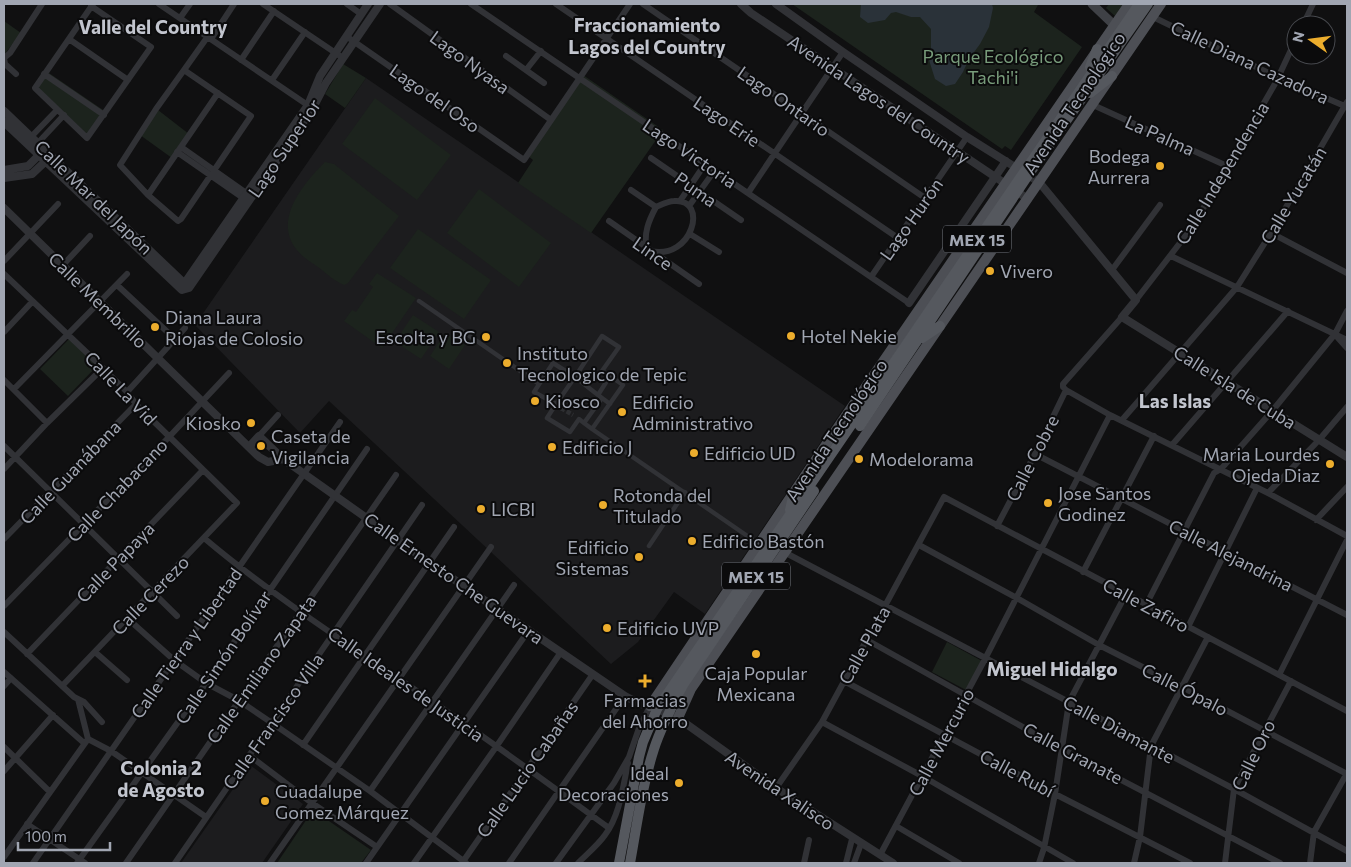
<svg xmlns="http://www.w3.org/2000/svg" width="1351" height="867" font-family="Commissioner,sans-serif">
<rect width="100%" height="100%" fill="#101011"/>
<path fill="#1c1c1e" d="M366,78l479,328 -140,208 -31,-22 -36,50 -27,22 -282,-263 -29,32 -105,-108z
M250,765l53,39 -41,59h-81z"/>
<path fill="#1c231d" d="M792,4h245l1,1 -4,7 48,35 -71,103 -6,-4 -3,3z
M1109,4h14l-8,12 -9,-8z
M4,21l17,12 -17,22z
M343,64l23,14 -21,30 -20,-14z
M46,71l60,41 -17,24 -53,-50z
M583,75l80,55 -72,103 -73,-50 15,-23 -5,-4z
M375,98l76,57 -34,45 -75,-56z
M158,110l31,24 -17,24 -32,-23z
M325,162l9,2 65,52 -51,67 -4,2c-10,-4 -18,-12 -26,-18 -7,-5 -16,-10 -21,-17 -25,-30 7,-67 28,-88z
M479,189l72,54 -32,44 -72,-54z
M418,229l73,51 -27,39 -74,-51z
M377,273l39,25 -34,50 -38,-27 8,-11 4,2 17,-25 -4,-3z
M413,315l26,17 -18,27 -26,-17z
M445,333l20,12 -16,24 -19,-13z
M69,339l28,27 -29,30 -28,-27z
M947,642l35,19 -16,29 -34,-18z
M313,810l58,40 -10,13h-84z"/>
<path fill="#2a3239" d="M861,4h131l1,4 -4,19 -9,17 -11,15 -6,13 -8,12 -9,2 -11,-7 -6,-19 2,-10v-21l-11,-12h-9l-15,-5 -5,1 -6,7 -17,3 -8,-6z"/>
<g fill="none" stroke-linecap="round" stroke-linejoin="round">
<path stroke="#2d2e31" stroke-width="4.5" stroke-dasharray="4.5 2" stroke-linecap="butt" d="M561,408l12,7"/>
<path stroke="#313236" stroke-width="4.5" d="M419,301l120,83
M553,363l22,14 -19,27 -22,-12z
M598,395l-23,-18 27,-41 17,11 -17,24 8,5
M610,404l-12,-9 12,-19 13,9 -31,44 167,115
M561,408l-5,-4 -9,14 23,14 9,-13 5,4
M592,429l-8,-6 18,-25
M649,546l36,-54"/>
<path stroke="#313236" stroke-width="6" d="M159,4l153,104
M263,4l80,54
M347,4l14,10
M390,4l161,116
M471,4l438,299
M556,4l342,234
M643,4l282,194
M91,6l60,41 -64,91 -52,-50 58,-84
M1153,17l124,60 70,30
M180,18l10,-14
M1303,25l10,-21
M346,36l178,124 106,-156
M69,39l59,41
M506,56l38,27
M4,58l6,-5 32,-49
M4,58l1,6 11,10
M241,60l33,-49
M184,70l67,46 -70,103 -3,2 -30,-26 -28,-30 36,-56z
M184,70l22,-31h5l23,-35
M526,70l15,-19
M44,74l60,41
M272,80l33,-48
M1093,105l134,61
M29,139l28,-29
M35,146l29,-31
M181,147l68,48
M177,152l69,48
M651,158l90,62
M631,190l25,17
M748,193l95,-141
M148,195l70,-102
M680,201l25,-37
M689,206l26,-36
M609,221l90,63
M1271,233l76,40
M690,234l29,18
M647,249c-4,-15 2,-29 9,-42 5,-2 12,-6 18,-6 35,-3 19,60 -24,50
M1171,256l176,84
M4,261l54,-57
M63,265l27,-29
M1112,270l48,-65
M4,274l99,94 24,24 9,12 101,99 -175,183
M871,277l96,-140
M117,285l58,54
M1136,300l57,-74 83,-144 20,-43
M4,332l28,-30
M1338,338l9,10
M4,380l43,43
M14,389l113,-115
M1066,390l44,25 158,78 79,43
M1066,390l-3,-3v-3l59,-67
M127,392l58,-64
M1122,420l115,-133 34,-54 76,-131
M259,436l19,-21
M1172,445l116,-134
M4,446l173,170
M1035,454l312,161
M4,469l43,-46 56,-55
M1268,493l51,-53 28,-33
M1316,520l31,-33
M997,526l38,-72 31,-64
M204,538c71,60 150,110 226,162 61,41 120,85 179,128
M4,539l132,-135
M919,545l98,53 82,47 83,42 165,87
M784,552l450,237 113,62
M1083,572l71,-136
M1146,605l68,-132 7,-4 52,-59 62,-76 12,-23
M4,606l165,-169 60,-64
M127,618l47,42 32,23 32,17 34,23 98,68 96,72
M1188,627l69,-139
M4,632l70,65 4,2 10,40
M867,640l195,109 218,114
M95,652l32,28
M27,654l176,-184
M4,672l80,71
M1279,675l68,-135
M844,681l211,113 135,69
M4,686l7,-8
M78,699l6,3 18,20
M822,722l100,54 151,87
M88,739l23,12 95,66
M303,745l151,-218
M4,747l46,45
M250,756l62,47 65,44
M4,771l49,-56
M776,788l46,-66 122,-225 403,214
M370,791l144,-206
M27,824l58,39
M896,826l63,37
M880,855l105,-196 125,-244
M4,857l84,-118
M33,863l307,-441
M77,863l129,-180 161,-234
M126,863l270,-388
M175,863l247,-358
M270,863l221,-316
M366,863l163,-233
M414,863l82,-116 65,-95
M462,863l131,-189
M509,863l116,-167
M556,863l58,-80 15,-26 10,-29 11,-22
M578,863c9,-9 20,-18 27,-28 15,-20 18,-49 23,-72
M804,863l5,-23
M846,863l6,-24
M854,863l7,-19
M1039,863l5,-15 11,-54 14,-92 57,-108
M1134,863l6,-26 11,-91 57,-109
M1225,863l9,-74 57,-108
M1310,863l4,-31 33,-59"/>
<path stroke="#313236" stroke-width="8" d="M741,4l10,9 277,186
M776,4l67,48 124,85 72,45 97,118 -14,17 225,140
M4,111l183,175
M4,122l178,168 7,-2 124,-180 13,-25 54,-79
M4,170l24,-4 13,-13
M4,178l28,-4 16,-15
M4,208l255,249 9,5 15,-3
M184,284l124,-179 12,-29 48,-72
M909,303l97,-142
M249,447l10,-11 24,23 20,14 127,90 195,133 15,8 10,2 28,12 98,70 117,75"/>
<path stroke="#3f4146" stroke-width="9" d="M1092,4l22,21"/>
<path stroke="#4d4f55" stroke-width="10" d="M650,706l175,-260 304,-442
M678,718l13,-29 470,-685"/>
<path stroke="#55585e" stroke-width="10" d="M1090,67l7,-18
M1090,93l22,-17
M922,338l18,-12
M860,426l169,-252 119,-170
M790,510l4,-18
M751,585l17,-8
M619,863l20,-106 4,-15 14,-33 482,-705
M630,863c7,-38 12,-77 24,-114 7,-22 18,-43 29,-64l131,-194"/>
</g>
<g fill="#ecad2d" stroke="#0b0b0c" stroke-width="2">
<circle cx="1160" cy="166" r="5"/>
<circle cx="990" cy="271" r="5"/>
<circle cx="155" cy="327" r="5"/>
<circle cx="791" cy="336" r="5"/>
<circle cx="486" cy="337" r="5"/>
<circle cx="507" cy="363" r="5"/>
<circle cx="535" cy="401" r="5"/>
<circle cx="622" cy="412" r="5"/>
<circle cx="251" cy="423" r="5"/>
<circle cx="261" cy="446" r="5"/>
<circle cx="552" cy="447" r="5"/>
<circle cx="694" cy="453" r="5"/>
<circle cx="859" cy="459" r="5"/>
<circle cx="1330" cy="464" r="5"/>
<circle cx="1048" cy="503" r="5"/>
<circle cx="603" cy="505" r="5"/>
<circle cx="481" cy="509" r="5"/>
<circle cx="692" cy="541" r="5"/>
<circle cx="639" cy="557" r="5"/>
<circle cx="607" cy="628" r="5"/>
<circle cx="756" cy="654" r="5"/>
<path d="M642.5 673.5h5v5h5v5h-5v5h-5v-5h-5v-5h5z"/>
<circle cx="679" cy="783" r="5"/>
<circle cx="265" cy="801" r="5"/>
</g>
<g text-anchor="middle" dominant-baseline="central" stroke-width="4" stroke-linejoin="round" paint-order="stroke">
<g fill="#0b0b0c" stroke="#747880" stroke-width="1">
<rect x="943" y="225.5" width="68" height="27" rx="4"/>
<rect x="722" y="562.5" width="68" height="27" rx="4"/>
</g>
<g font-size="16" font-weight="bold" fill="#a1a6b2">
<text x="977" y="239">MEX 15</text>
<text x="756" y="576">MEX 15</text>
</g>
<g font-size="18" fill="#789c7b" stroke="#0b0b0c">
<text x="993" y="56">Parque Ecológico<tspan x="993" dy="21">Tachi'i</tspan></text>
</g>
<g font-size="18" fill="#a1a6b2" stroke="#0b0b0c">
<text transform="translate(470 62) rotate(36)">Lago Nyasa</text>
<text transform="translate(1250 62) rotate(25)">Calle Diana Cazadora</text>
<text transform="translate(435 98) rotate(35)">Lago del Oso</text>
<text transform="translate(879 99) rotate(34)">Avenida Lagos del Country</text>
<text transform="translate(784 101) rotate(35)">Lago Ontario</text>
<text transform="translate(1074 103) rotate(-56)">Avenida Tecnológico</text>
<text transform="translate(727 121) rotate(34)">Lago Erie</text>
<text transform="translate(1160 135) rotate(24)">La Palma</text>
<text transform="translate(284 148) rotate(-56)">Lago Superior</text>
<text transform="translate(690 153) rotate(34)">Lago Victoria</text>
<text transform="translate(1222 173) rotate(-59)">Calle Independencia</text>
<text transform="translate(696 189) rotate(35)">Puma</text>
<text transform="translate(1293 195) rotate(-59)">Calle Yucatán</text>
<text transform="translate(94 197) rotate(44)">Calle Mar del Japón</text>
<text transform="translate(911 219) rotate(-55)">Lago Hurón</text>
<text transform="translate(653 253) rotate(35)">Lince</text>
<text transform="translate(98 300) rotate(44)">Calle Membrillo</text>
<text transform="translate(1235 387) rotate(32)">Calle Isla de Cuba</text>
<text transform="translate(121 388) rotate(46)">Calle La Vid</text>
<text transform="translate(836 430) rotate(-56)">Avenida Tecnológico</text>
<text transform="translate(1032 458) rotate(-63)">Calle Cobre</text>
<text transform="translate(70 472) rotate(-46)">Calle Guanábana</text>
<text transform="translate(117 490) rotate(-46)">Calle Chabacano</text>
<text transform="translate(1231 555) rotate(27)">Calle Alejandrina</text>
<text transform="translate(115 562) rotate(-46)">Calle Papaya</text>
<text transform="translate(454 578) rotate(35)">Calle Ernesto Che Guevara</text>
<text transform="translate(150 595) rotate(-46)">Calle Cerezo</text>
<text transform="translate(1146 605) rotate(28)">Calle Zafiro</text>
<text transform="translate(186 643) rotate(-55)">Calle Tierra y Libertad</text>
<text transform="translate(864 645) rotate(-61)">Calle Plata</text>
<text transform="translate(223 657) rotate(-56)">Calle Simón Bolívar</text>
<text transform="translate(261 669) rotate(-55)">Calle Emiliano Zapata</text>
<text transform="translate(406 684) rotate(35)">Calle Ideales de Justicia</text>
<text transform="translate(1185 689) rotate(27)">Calle Ópalo</text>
<text transform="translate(273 721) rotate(-55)">Calle Francisco Villa</text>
<text transform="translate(1119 729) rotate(28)">Calle Diamante</text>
<text transform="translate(941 742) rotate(-62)">Calle Mercurio</text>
<text transform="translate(1073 753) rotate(28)">Calle Granate</text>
<text transform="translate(1253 755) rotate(-64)">Calle Oro</text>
<text transform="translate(527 769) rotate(-55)">Calle Lucio Cabañas</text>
<text transform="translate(1017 773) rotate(28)">Calle Rubí</text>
<text transform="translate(780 790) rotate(34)">Avenida Xalisco</text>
</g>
<g font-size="18" fill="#a1a6b2" stroke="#0b0b0c" text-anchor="start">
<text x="1150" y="156" text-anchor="end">Bodega<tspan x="1150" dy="21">Aurrera</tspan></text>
<text x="1000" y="271">Vivero</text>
<text x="165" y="317">Diana Laura<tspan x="165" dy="21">Riojas de Colosio</tspan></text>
<text x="801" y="336">Hotel Nekie</text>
<text x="476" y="337" text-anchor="end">Escolta y BG</text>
<text x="517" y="353">Instituto<tspan x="517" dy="21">Tecnologico de Tepic</tspan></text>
<text x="545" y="401">Kiosco</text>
<text x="632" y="402">Edificio<tspan x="632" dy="21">Administrativo</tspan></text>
<text x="241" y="423" text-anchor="end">Kiosko</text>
<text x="271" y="436">Caseta de<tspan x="271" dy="21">Vigilancia</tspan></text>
<text x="562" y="447">Edificio J</text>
<text x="704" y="453">Edificio UD</text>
<text x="1320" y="454" text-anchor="end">Maria Lourdes<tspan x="1320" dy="21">Ojeda Diaz</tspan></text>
<text x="869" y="459">Modelorama</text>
<text x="1058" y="493">Jose Santos<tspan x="1058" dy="21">Godinez</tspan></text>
<text x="613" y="495">Rotonda del<tspan x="613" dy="21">Titulado</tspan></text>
<text x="491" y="509">LICBI</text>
<text x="702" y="541">Edificio Bastón</text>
<text x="629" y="547" text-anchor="end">Edificio<tspan x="629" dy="21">Sistemas</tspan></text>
<text x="617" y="628">Edificio UVP</text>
<text x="756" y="673" text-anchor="middle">Caja Popular<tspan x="756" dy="21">Mexicana</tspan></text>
<text x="645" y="700" text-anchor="middle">Farmacias<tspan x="645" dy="21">del Ahorro</tspan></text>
<text x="669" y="773" text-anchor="end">Ideal<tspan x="669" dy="21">Decoraciones</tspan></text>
<text x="275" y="791">Guadalupe<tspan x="275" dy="21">Gomez Márquez</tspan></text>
</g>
<g font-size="19" font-weight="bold" fill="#c2c5ce" stroke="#0b0b0c">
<text x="647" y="24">Fraccionamiento<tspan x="647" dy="22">Lagos del Country</tspan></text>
<text x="153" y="26">Valle del Country</text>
<text x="1175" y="400">Las Islas</text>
<text x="1052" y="668">Miguel Hidalgo</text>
<text x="161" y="767">Colonia 2<tspan x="161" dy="22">de Agosto</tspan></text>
</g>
</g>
<rect width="1351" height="867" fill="none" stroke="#a1a6b2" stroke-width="10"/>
<g transform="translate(1311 40) rotate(284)"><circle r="24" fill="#0b0b0c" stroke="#47494e"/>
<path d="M0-4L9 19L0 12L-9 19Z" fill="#ecad2d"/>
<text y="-8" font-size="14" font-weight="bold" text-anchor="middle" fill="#a1a6b2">N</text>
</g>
<path d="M18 842v8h92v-8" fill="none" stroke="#a1a6b2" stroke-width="2.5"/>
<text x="25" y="842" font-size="15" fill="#a1a6b2" stroke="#0b0b0c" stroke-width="4" paint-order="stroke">100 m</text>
</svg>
